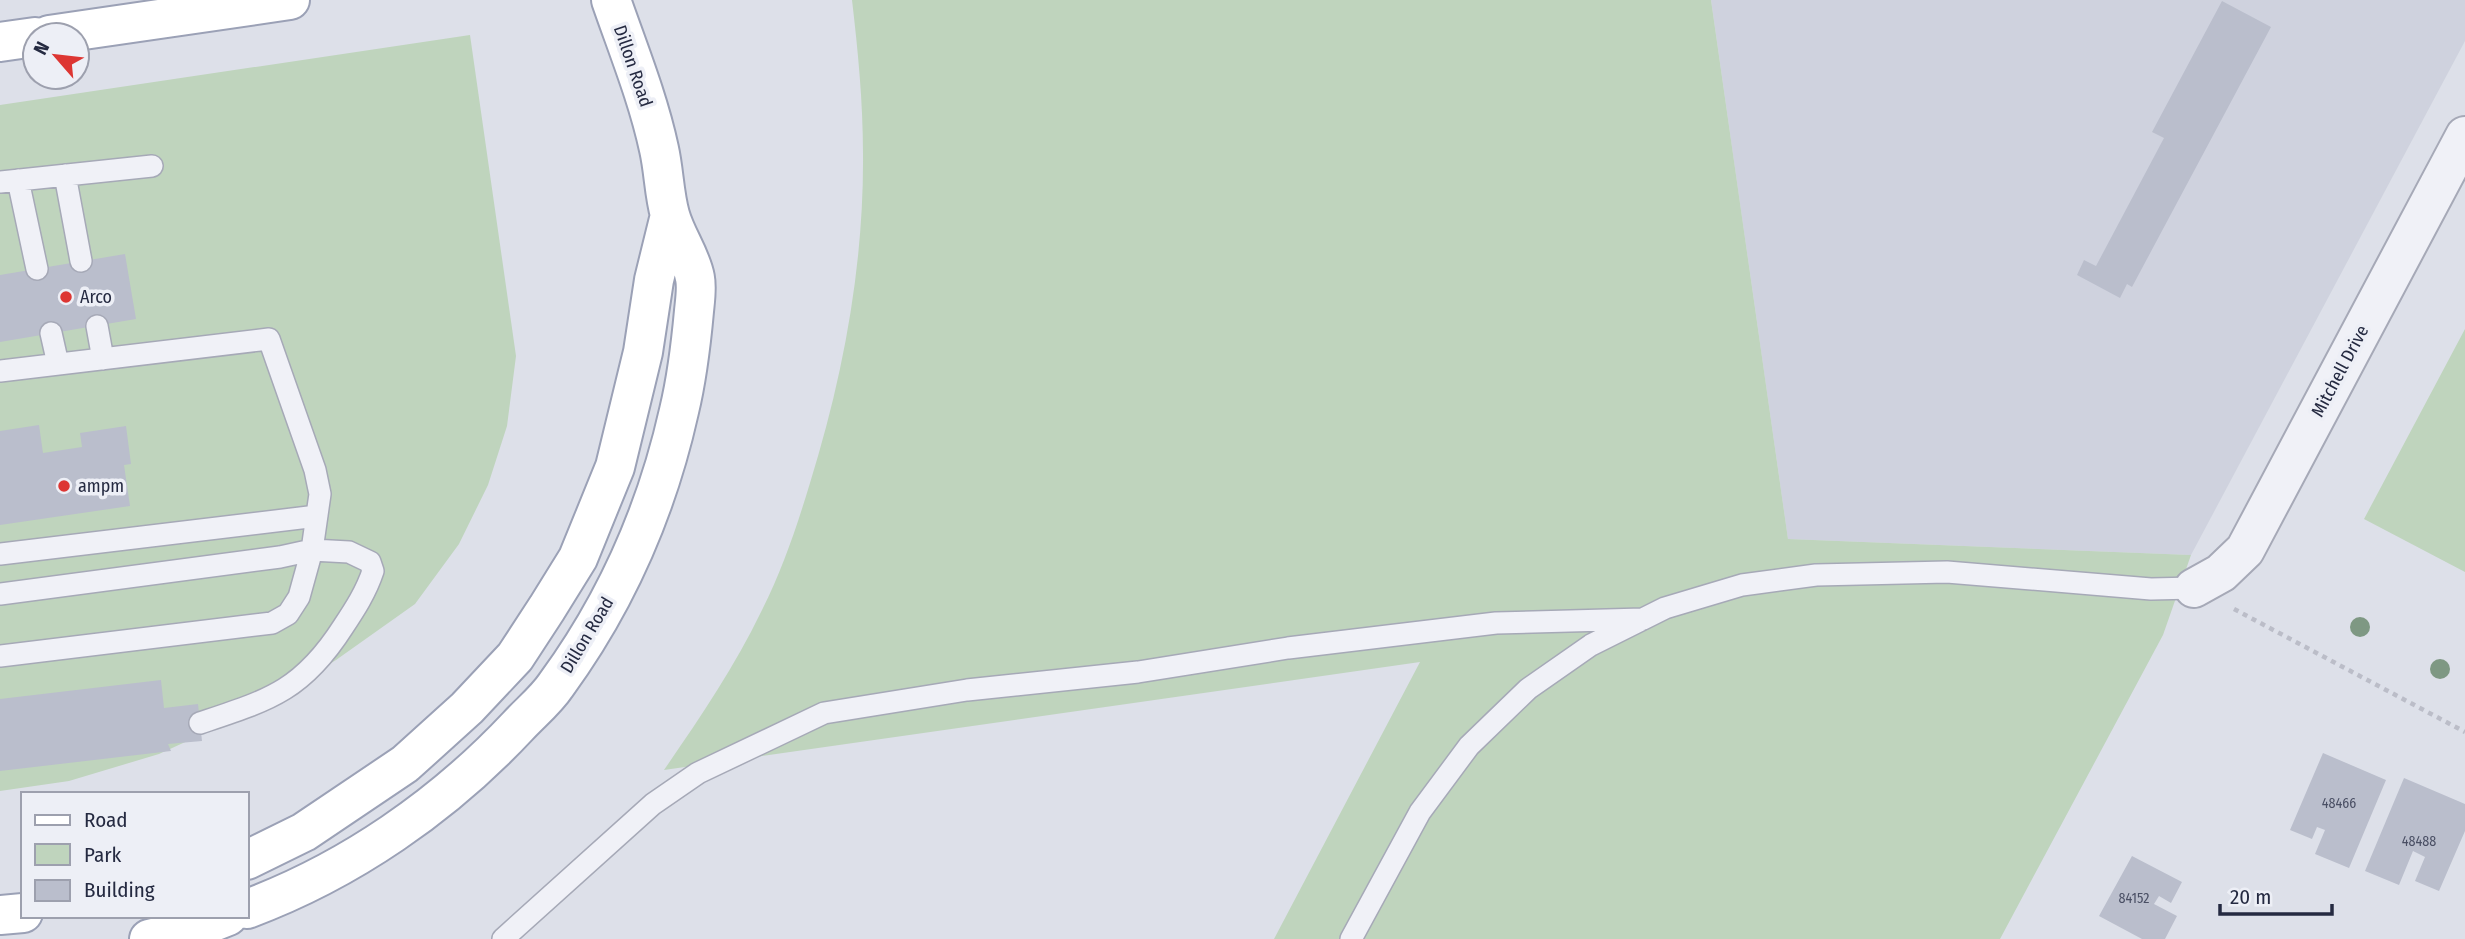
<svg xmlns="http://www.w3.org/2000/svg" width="2465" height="939" font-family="'Fira Sans Condensed',sans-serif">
<rect width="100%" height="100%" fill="#dde0e9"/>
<path fill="#cfd2de" d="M1711,0h754v41l-274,514 -403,-16z"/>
<path fill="#bfd4bd" d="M852,0h859l77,539 403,16 -28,80 -163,304h-726l146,-277 -756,108c35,-51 70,-102 97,-158 21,-41 36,-86 49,-129 33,-106 54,-218 53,-329 0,-52 -5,-103 -11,-154z
M470,35l46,321 -9,70 -19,59 -29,59 -44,60 -79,56 -83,51 -94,43 -90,27 -69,10v-686z
M2465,329v243l-101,-53z"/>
<path fill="#babecc" d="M2222,1l49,26 -139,260 -5,-3 -7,14 -43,-23 7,-15 12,6 68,-128 -12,-6z
M125,254l11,65 -136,23v-67z
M39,425l4,28 39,-6 -2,-14 46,-7 5,38 -7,1 6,41 -130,19v-94z
M161,680l3,28 34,-4 4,37 -34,3 3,7 -171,20v-72z
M2323,753l63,27 -37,88 -34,-14 10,-24 -8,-3 -5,12 -22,-9z
M2404,778l61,26v27l-26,60 -24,-10 10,-24 -12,-6 -14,34 -34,-14z
M2132,856l50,26 -11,21 -12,-7 -5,8 23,12 -12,23h-23l-43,-23z"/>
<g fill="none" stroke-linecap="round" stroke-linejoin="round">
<g stroke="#a6a9b7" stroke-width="24">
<path id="service" d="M65,175l16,86
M18,180l19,89
M0,182l152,-16
M97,326l6,33
M51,333l7,31
M0,371l269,-32 46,131 5,24 -8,56 -32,7 -280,37
M0,554l317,-38
M0,656l272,-33 16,-9 11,-17 13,-47 37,2 21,10 3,9c-7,21 -18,38 -30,56 -41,64 -74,73 -143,96
M503,939l150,-135 45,-31 126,-60 143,-23 171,-18 150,-24 208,-25 147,-4
M1351,939l69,-127 49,-66 59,-57 63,-44 74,-37 77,-23 74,-10 131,-3 204,17 43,-1"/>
</g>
<g stroke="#a6a9b7" stroke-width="42">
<path id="minor" d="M2194,588l27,-15 24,-23 220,-414"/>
</g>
<g stroke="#9ba1b6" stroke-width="42">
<path id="primary" d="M49,35l241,-35
M0,42l35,-5
M247,860l57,-28 101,-68 62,-56 48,-51 32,-49 31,-50 37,-91 28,-115 11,-72 16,-65
M247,909c102,-38 196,-103 271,-183 13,-14 28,-26 38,-41 60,-82 101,-176 123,-274 8,-33 12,-67 15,-100 1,-10 3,-23 1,-33 -4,-22 -19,-41 -25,-63 -6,-21 -6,-44 -11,-66 -11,-51 -31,-100 -48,-149
M0,915l23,-2
M149,939l54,-13 25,-10"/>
</g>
<path stroke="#bbbdc8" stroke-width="4.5" stroke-dasharray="5 5" stroke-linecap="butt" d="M2234,609l231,123"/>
<use href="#service" stroke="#f0f1f7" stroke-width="21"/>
<use href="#minor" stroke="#f0f1f7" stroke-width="38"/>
<use href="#primary" stroke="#fff" stroke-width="38"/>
</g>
<g fill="#7e9883">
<circle cx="2360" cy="627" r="10"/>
<circle cx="2440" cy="669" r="10"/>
</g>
<g fill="#dd3633" stroke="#edeff6" stroke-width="2.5">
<circle cx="66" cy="297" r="7"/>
<circle cx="64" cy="486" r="7"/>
</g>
<g text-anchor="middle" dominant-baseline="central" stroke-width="7" stroke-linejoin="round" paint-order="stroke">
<g font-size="14" fill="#4a4f64">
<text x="2339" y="803">48466</text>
<text x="2419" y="841">48488</text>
<text x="2134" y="898">84152</text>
</g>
<g font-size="18" fill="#252a41" stroke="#edeff6">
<text transform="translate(633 66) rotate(71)">Dillon Road</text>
<text transform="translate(2340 371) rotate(-62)">Mitchell Drive</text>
<text transform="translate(587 635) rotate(-59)">Dillon Road</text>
</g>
<g font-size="18" fill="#252a41" stroke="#edeff6" text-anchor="start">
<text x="80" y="297">Arco</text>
<text x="78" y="486">ampm</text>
</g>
</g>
<rect x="21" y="792" width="228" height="126" fill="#edeff6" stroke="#9da0ae" stroke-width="2"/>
<rect x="35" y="815" width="35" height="10" fill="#ffffff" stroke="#9da0ae" stroke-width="2"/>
<text x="84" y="827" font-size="21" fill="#252a41">Road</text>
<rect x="35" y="844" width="35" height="21" fill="#bfd4bd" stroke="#9da0ae" stroke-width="2"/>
<text x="84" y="862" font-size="21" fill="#252a41">Park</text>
<rect x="35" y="880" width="35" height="21" fill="#babecc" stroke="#9da0ae" stroke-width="2"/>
<text x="84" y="897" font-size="21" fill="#252a41">Building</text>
<g transform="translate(56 56) rotate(298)"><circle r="33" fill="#edeff6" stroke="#9da0ae" stroke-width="2"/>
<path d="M0-5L12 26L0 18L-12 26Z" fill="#dd3633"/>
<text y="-10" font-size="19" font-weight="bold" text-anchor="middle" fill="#252a41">N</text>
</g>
<path d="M2220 904v10h112v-10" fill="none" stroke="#252a41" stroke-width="3.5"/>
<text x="2230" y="904" font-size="21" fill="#252a41" stroke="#edeff6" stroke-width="5" paint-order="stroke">20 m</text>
</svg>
